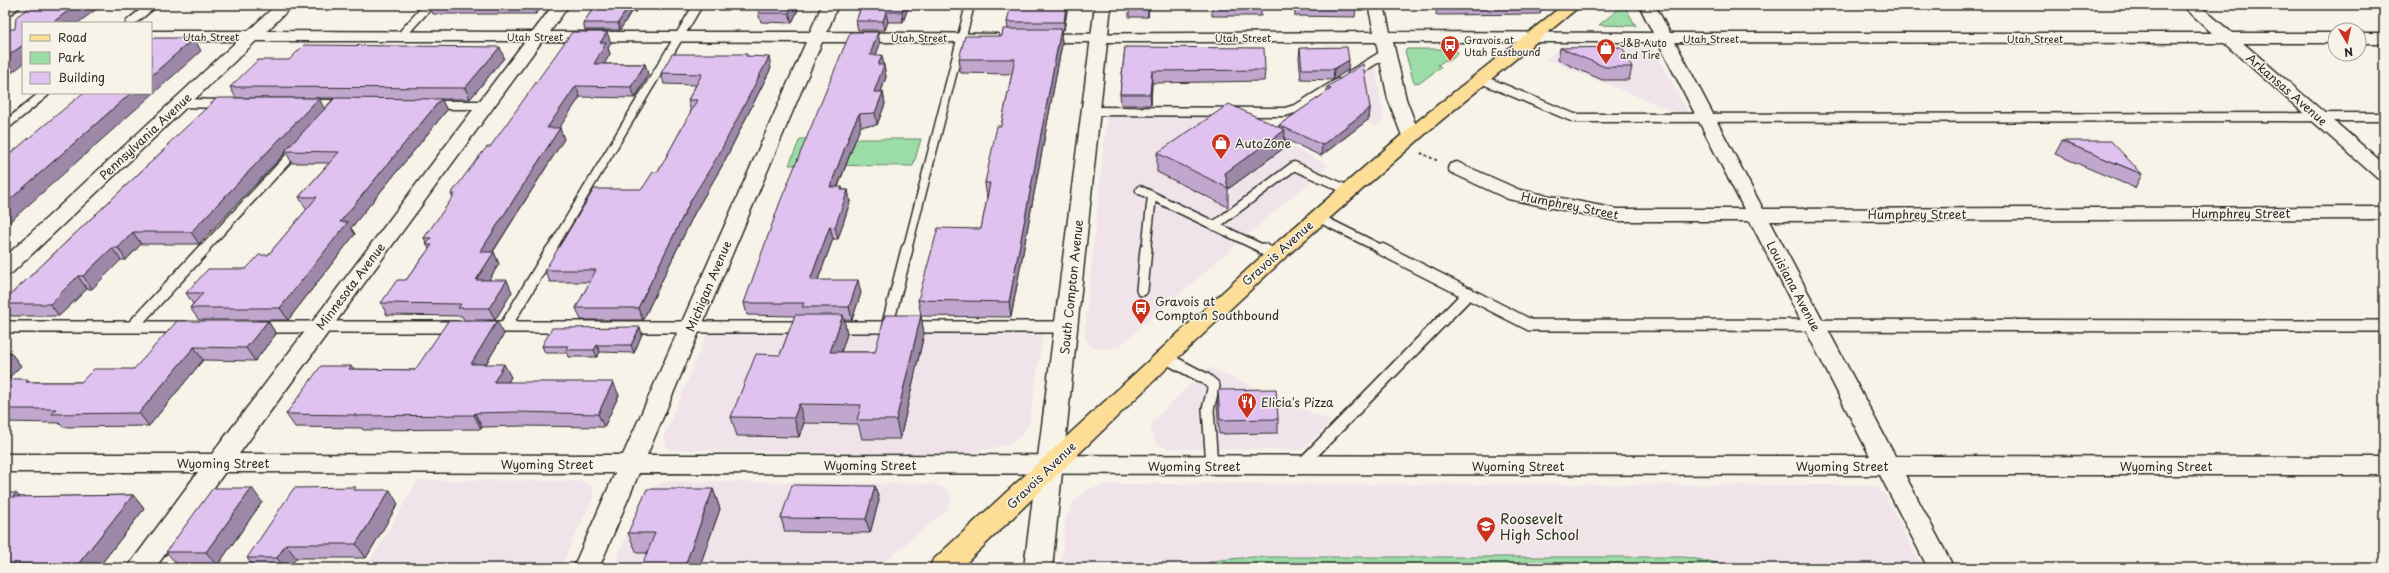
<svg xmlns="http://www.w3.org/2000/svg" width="2389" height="573" font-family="'Playpen Sans',sans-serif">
<rect width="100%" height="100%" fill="#f7f3e8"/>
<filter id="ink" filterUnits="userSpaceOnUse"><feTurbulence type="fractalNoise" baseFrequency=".025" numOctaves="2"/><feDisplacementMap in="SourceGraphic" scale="8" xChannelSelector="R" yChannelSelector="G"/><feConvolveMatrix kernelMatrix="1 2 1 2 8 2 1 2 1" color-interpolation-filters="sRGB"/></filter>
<g filter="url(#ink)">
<path fill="#f0e4ea" d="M1564,46h79l10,2 36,66h-9l-134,-55z
M1369,67h6l9,51 -2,4 -6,4 -57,-28z
M1107,113l128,2v5l94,45 -210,181 -13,3 -13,-2 -8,-7v-9z
M708,332l335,2 -14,91 -8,11 -14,9 -40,9 -295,-4 -6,-4 -2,-10z
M1208,367l123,54 -29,29 -134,-1 -12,-6 -5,-11 2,-11z
M418,480l163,1 12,5v11l-33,71h-194z
M669,481l263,3 14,4 5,9 -3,12 -71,59h-264l32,-75 9,-7z
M1110,484l754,1 13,2 10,11 35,70h-861l5,-50 7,-16 15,-13z"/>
<path fill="#9cdda7" stroke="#648469" d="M1622,6l3,1 11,19 -37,-1z
M1407,49h46l6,4 -11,9 -3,-2 -7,5 3,2 -20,15 -7,1 -9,-32z
M800,139h121l-8,27 -124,-1z
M1252,557h432l65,11h-563l34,-8z"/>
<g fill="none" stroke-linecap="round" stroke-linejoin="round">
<g stroke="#2b2b2b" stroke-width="11">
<path id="lane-far1" d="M130,23l22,-18
M401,36l28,-31
M1352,74l36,-22
M1481,79l93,39 810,-1
M180,103l44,1
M310,104h32
M432,105h54
M1091,111l194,1 13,-4 40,-25
M5,126l40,-33
M1140,190l125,60
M1317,217l66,33
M1214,226l80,-60 54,24
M203,250l95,-102
M551,250l147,-245
M907,250l63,-245
M1146,250l6,-54"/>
</g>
<g stroke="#2b2b2b" stroke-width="14">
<path id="lane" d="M1263,249l12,6
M1381,249l149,76 854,1
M1142,290l4,-41
M5,327h180
M132,327l72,-78
M259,327h198
M487,327h316
M505,327l47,-78
M833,327h62
M887,327l20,-78
M911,327h156
M1164,357l42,22 8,7 -6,23 4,57
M1301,465l168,-172"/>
</g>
<g stroke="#2b2b2b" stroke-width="3">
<path id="street" d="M5,5h17l-11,9 -6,2z
M276,5h17l-26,26 266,1 20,-27h16l-19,27h260l12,-27h16l-11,27 171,2 2,3 -2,3 -6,2h-170l-175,413 1223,1 -120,-235h-133l-109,-22 -58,-27 -2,-4 2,-4 7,-2 63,28 97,19h127l-86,-167h-265l13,57 14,37 -3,4h-12l-3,-4 -14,-37 -12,-57h-342l-6,-2 -2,-3 2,-3 346,-2 -6,-27h16l6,27 263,1 -14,-28h16l15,28h542l-30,-28h17l33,28h103v10h-92l141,121v16l-7,-2 -153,-135 -549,-1 88,167 621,-2v12l-614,2 125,235 489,1v18h-479l49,93h-26l-48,-93 -1241,-2 -40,95h-26l42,-95 -390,-1 -70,96h-28l71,-96h-193v-18h207l313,-413h-269l-244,232 -7,2v-18l232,-216h-86v-10h97zM542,41l264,1 -183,413 -384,-1z
M2359,33h25v10h-25z"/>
</g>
<g stroke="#2b2b2b" stroke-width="3">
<path id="secondary" d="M1095,5h16l-59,563h-28z"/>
</g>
<g stroke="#2b2b2b" stroke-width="3">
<path id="primary" d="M1563,5h18l-149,123 -142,125 -124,116 -205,199h-32l4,-8 342,-316 144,-124z"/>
</g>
<path stroke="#2b2b2b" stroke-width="2" stroke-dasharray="2.5 2.5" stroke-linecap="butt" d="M1421,153l17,8"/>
<use href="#lane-far1" stroke="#f7f3e8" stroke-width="8"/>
<use href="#lane" stroke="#f7f3e8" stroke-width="11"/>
<use href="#street" fill="#f7f3e8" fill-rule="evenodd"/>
<use href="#secondary" fill="#f7f3e8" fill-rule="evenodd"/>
<use href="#primary" fill="#fcde96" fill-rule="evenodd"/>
</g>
<path fill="#c1a7ce" stroke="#2b2b2b" d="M429,5h115l-8,9h-103z
M596,5h45l-5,7h-5l-11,18h-35l-2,-7z
M800,5l-8,18 -31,-1 -3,-9z
M862,5h47l-6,17h-15l-3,8h-27l-2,-9z
M1068,5l-4,25h-3l1,14 -51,273 -90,-1 3,18 -24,105h-38l-4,-15 -54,-1 -5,14 -62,-1 -6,-19 49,-62 15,-39 -48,-1 -3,-12 136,-259 -4,11 8,11 2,11 -5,15h2l2,12 -8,21 -16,1 -5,12 -18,49 5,3h5l2,12 -12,37h-5l-15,41 43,13 -9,27h-8l3,14 -6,18h34l46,-37 -3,-15 63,-71 6,-30 -2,-16 16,-57 11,-52 -51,-1 -2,-14 43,-23 6,-7 -1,-7z
M1129,5h20l-1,12h-19z
M1212,5h49v11h-49z
M1294,5h62l-1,12 -60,-1z
M1437,5h105l-2,9 -104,1z
M611,43l-3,5 2,6 -6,10h41l3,11 -13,23 -55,-1 -21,31 5,11 -71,113h1l5,12 -10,16 23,12 -17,28h-31l-2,-4 -75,-1 -6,-12 25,-23 23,-31 -5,-11 29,-40 -2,-4 39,-47z
M1125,47l140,23 -1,11 -112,2 -1,22h-30l-1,-11z
M1300,48l48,22 -15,10 -32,-1 -2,-21z
M1560,48l72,19 -3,13h-27l-44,-20z
M748,56l23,12 -49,98 -27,46 -52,108h-62l-5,-12 14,-26h-40l-5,-12 97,-81 16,-17 33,-60 -3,-12 8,-15 -32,-1 -3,-11z
M504,58l-34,41h-29l6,11 -96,118 4,6 -67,86h-89l-9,-12 3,-4 -7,-11 60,-24 22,-14 39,-46h-1l-7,-12 30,-34h-37l-6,-11 -87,92h-58l-15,16h-5l-29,29h-5l-28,27h-48l-6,-8v-8l163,-154 -1,-1 157,-36 10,-11h-98l-6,-11 59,-27z
M1327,87l43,21 -1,11 -48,37 -36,-17 -1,9 -56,41v18l-71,-35v-19l122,-26v-2l48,-33z
M2062,141l80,33 -7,14 -80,-34z
M268,321l8,13 -21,27 -52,-1 -54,66 -86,1 -4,-4 -54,-1v-70h5l11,14 -13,13 22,3h51l53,-13z
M504,334l-18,30 25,13 -3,5 111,13 -15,32 -81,-1 -41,1 -1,2 -118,1 -1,-2 -67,-1 -9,-13 65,-48 2,3 62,1z
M642,334l-8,19 -34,-1 -3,5h-28l-1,-4h-23l-3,-7z
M1218,390l60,29v14l-59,1 -2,-30z
M875,486l4,14 -9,33 -85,-1 -4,-14z
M713,489l7,20 -21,59h-58l6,-15h-10l-9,-20z
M357,490l41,14 -32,54h-70l-7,10h-34l-8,-10z
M5,493l15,4 113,-2 11,14 -46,59h-93z
M262,502l-45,64 -39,-1 -12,-13z"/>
<path fill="#9d88a8" stroke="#2b2b2b" d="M76,5h33l-11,3 -20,15h-26z
M533,5h11l-8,9z
M635,5h6l-5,7 -2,-6z
M793,5h7l-8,18 -3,-10z
M904,5h5l-6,17 -1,-10z
M1066,5h2l-4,25v-8z
M1148,5h1l-1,12z
M629,6l2,6 -11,18 -2,-7z
M886,12l2,10 -3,8 -2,-9z
M1061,29l1,15 -51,273 -2,-15z
M607,32l4,11 -3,5 2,6 -12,21 -4,-11 6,-21z
M878,32l2,12 -8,22 -2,-11z
M194,38l7,13 -196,175v-22l126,-111h20v-17z
M23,45v19l-18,14v-20z
M500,47l4,11 -34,41 -5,-11z
M882,55l4,22 -9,27 -3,-12 4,-27z
M769,57l2,11 -49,98 -27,46 -52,108 -5,-12 53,-108z
M1349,60l-1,10 -15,10 1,-11z
M645,64l3,11 -13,23 -4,-11z
M1152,71v12l-1,22 -1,-11z
M576,86l4,11 -28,42 -5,-11z
M883,92l2,12 -8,21 -2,-12z
M319,98l6,12 -40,41 1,1 -87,92 -8,-12z
M441,99l6,11 -96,118 4,6 -67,86 -8,-12 60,-86z
M1370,108l-1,11 -48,37 1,-11z
M859,114l2,12 -5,12 -23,61 -3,-12 23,-61z
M560,128l4,11 -79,125 -5,-12z
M1285,130l-1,18 -56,41 -3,-16z
M842,187l3,11 3,-8 2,12 -12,37 -3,-12 6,-37z
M830,226l3,13 -20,54 -3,-13z
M133,232l8,12 -15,16 -8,-12z
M112,248l9,12 -29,29 -9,-13z
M494,252l5,12 -18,28 -5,-12z
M78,276l9,13 -28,27 -9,-12z
M507,280l5,12 -17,28 -6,-12z
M858,280l3,13 -9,27 -3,-13z
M843,315l4,19 -12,37 -5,-19z
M921,315l3,19 -24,105 -4,-19z
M268,321l8,13 -21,27 -9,-13z
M497,321l7,13 -26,43 -7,-13z
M640,327l2,7 -8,19 -3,-8z
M597,345l3,7 -3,5 -3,-7z
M194,347l9,13 -54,66 -10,-13z
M10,352l11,14 -16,16v-25z
M504,364l7,13 -11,18 -6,-13z
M613,382l6,13 -15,32 -6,-13z
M799,404l5,19 -5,14 -5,-19z
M475,413l7,14 -1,2 -7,-14z
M875,486l4,14 -9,33 -4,-14z
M252,488l10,14 -45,64 -11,-14z
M713,489l7,20 -21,59h-15z
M390,490l8,14 -32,54 -10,-14z
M16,493l13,14 -17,-10z
M133,495l11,14 -46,59h-23z
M286,544l10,14 -7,10h-5l-7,-10z"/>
<path fill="#e0c2f0" stroke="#2b2b2b" d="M33,5h43l-24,18h-29v22l-18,13v-29h10l1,-12z
M596,5h39l-1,1h-5l-11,17h-35z
M762,5h31l-4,8h-31z
M862,5h42l-2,7h-16l-3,9h-27z
M1011,5h55l-2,17h-57z
M1129,5h19v1z
M1003,29h58l-52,273 -91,-2 20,-72 43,1 9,-46h-5l12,-57h4l14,-67h-56l6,-23h37z
M572,32h35l-7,11h6l-12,21h51l-14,23 -55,-1 -29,42h13l-80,124h14l-18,28h31l-18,28h-31l3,-4 -80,-1 16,-23h9l26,-35h-6l5,-7h-7l31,-44h-4l26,-35 10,-12h3z
M851,32h27l-8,23h12l-4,10h6l-10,27h9l-8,21 -16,1 -6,12 -23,61h12l-1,3h7l-13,37 -5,-1 -20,54h48l-9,27h-47l2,-4h-60l36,-101 67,-162z
M151,38h43l-43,38z
M304,45l196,2 -35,41 -235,-1 28,-27h31z
M1125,47l139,1 1,22 -113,1 -2,23h-30z
M1347,47l2,13 -15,9h-32l-2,-21z
M1622,47l10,20h-27l-45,-19z
M672,54h75l-1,2 23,1 -50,97 -28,46 -53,108h-62l20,-38h-51l49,-81h48l11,-17h5l39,-72h-9l14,-26 -41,-1z
M1363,64l7,44 -48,37 -43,-20 52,-36 -4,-2z
M83,93h48l-126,111v-46z
M217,98h102l-128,134h-58l-15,16h-6l-29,28h-5l-28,28h-45v-4l164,-155h-2z
M335,98l106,1 -101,123h8l-68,86h-90l13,-15h-17l22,-24h38l13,-14h9l49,-58h-18l40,-45 -54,-1z
M1229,104l56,26 -60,43 3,15 -71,-35z
M2062,141h49l31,33z
M795,315h48l-13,37h45l10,-37h36l-25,105h-39l4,-15 -62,-1 -5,14 -63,-1 25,-63 24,1z
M177,321h91l-22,27 -52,-1 -55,66 -87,1 4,-5h-51v-30h23l-2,3h55l13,-13h40z
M448,321h49l-26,43h33l-10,18h119l-15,32 -81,-2 -42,1 -1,2 -119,1 1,-1 -70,-1 35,-48h30l-2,3 66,1z
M640,327l-9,18h-34l-3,5h-28l2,-4h-26l10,-18z
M5,352h5l-5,5z
M1276,389l2,30 -58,1 -2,-30z
M792,485l83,1 -9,33 -85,-1z
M356,487l-2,3h36l-34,54h-70l-9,14h-30l47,-70z
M213,488h39l-46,64h-40z
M647,489h66l-29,79h-43l14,-35h-27z
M5,493h11l-4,4 121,-2 -58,73h-49l4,-4h-25z"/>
</g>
<defs>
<g id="bus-pin" transform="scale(1)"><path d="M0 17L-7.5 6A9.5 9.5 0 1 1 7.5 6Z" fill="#c8321e" stroke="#f7f3e8"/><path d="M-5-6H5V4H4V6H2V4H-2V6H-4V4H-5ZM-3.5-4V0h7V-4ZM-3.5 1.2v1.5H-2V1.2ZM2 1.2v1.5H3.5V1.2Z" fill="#fff"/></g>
<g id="shop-pin" transform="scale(1)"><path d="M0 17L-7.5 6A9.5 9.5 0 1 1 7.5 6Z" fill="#c8321e" stroke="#f7f3e8"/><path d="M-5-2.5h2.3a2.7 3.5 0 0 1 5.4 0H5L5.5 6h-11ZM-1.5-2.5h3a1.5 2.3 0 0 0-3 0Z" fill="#fff"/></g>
<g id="restaurant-pin" transform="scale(1)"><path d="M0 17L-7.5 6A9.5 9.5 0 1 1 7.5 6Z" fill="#c8321e" stroke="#f7f3e8"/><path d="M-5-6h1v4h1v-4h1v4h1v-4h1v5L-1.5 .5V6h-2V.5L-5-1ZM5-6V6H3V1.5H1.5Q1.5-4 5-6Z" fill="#fff"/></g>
<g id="school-pin" transform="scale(1)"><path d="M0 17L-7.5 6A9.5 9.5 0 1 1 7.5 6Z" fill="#c8321e" stroke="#f7f3e8"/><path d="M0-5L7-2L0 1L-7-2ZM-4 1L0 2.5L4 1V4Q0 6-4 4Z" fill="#fff"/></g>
</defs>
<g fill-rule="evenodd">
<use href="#bus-pin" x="1450" y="45"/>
<use href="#shop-pin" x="1606" y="48"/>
<use href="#shop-pin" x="1221" y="143"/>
<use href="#bus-pin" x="1141" y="308"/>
<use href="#restaurant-pin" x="1247" y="402"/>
<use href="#school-pin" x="1486" y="526"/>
</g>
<g text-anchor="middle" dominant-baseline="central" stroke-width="3" stroke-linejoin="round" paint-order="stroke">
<g font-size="10" fill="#2b2b2b" stroke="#f7f3e8">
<text x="211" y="36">Utah Street</text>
<text x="535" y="36">Utah Street</text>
<text x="919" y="37">Utah Street</text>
<text x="1243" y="37">Utah Street</text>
<text x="1711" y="38">Utah Street</text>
<text x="2035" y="38">Utah Street</text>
</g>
<g font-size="10" fill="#2b2b2b" stroke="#f7f3e8" text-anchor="start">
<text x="1464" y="39">Gravois at<tspan x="1464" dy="12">Utah Eastbound</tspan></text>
<text x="1620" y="42">J&amp;B Auto<tspan x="1620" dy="12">and Tire</tspan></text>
</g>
<g font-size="12" fill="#2b2b2b" stroke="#f7f3e8">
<text transform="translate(2287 89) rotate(41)">Arkansas Avenue</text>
<text transform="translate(145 136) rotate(-43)">Pennsylvania Avenue</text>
<text transform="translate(1570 205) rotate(11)">Humphrey Street</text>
<text x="2241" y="213">Humphrey Street</text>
<text x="1917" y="214">Humphrey Street</text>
<text transform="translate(1277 253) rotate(-42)">Gravois Avenue</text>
<text transform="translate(350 286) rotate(-53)">Minnesota Avenue</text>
<text transform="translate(708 286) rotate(-67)">Michigan Avenue</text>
<text transform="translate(1794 286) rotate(62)">Louisiana Avenue</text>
<text transform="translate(1071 287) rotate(-84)">South Compton Avenue</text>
<text x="223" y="463">Wyoming Street</text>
<text x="547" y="464">Wyoming Street</text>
<text x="870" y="465">Wyoming Street</text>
<text x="1194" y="466">Wyoming Street</text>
<text x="1518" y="466">Wyoming Street</text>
<text x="1842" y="466">Wyoming Street</text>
<text x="2166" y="466">Wyoming Street</text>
<text transform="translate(1041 475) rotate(-44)">Gravois Avenue</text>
</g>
<g font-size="12" fill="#2b2b2b" stroke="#f7f3e8" text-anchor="start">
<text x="1235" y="143">AutoZone</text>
<text x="1155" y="301">Gravois at<tspan x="1155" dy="14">Compton Southbound</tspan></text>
<text x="1261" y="402">Elicia's Pizza</text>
</g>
<g font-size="14" fill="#2b2b2b" stroke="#f7f3e8" text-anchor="start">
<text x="1500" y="518">Roosevelt<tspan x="1500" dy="16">High School</tspan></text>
</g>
</g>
<rect width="2389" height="573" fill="none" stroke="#f7f3e8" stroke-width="20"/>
<rect x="10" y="10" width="2369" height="553" fill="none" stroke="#2b2b2b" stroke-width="1.5" filter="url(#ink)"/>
<rect x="22" y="22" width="130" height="72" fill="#f7f3e8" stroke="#a5a39c"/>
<rect x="30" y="35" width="20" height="6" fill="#fcde96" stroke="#a5a39c"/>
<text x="58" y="42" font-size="12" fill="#2b2b2b">Road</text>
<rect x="30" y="52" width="20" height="12" fill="#9cdda7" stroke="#a5a39c"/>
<text x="58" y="62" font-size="12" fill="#2b2b2b">Park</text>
<rect x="30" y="72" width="20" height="12" fill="#e0c2f0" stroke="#a5a39c"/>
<text x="58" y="82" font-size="12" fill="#2b2b2b">Building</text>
<g transform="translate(2347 42) rotate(171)"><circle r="19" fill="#f7f3e8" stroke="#a5a39c"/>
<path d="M0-3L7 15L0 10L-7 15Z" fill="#c8321e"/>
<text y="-6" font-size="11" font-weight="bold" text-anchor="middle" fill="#2b2b2b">N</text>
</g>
</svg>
